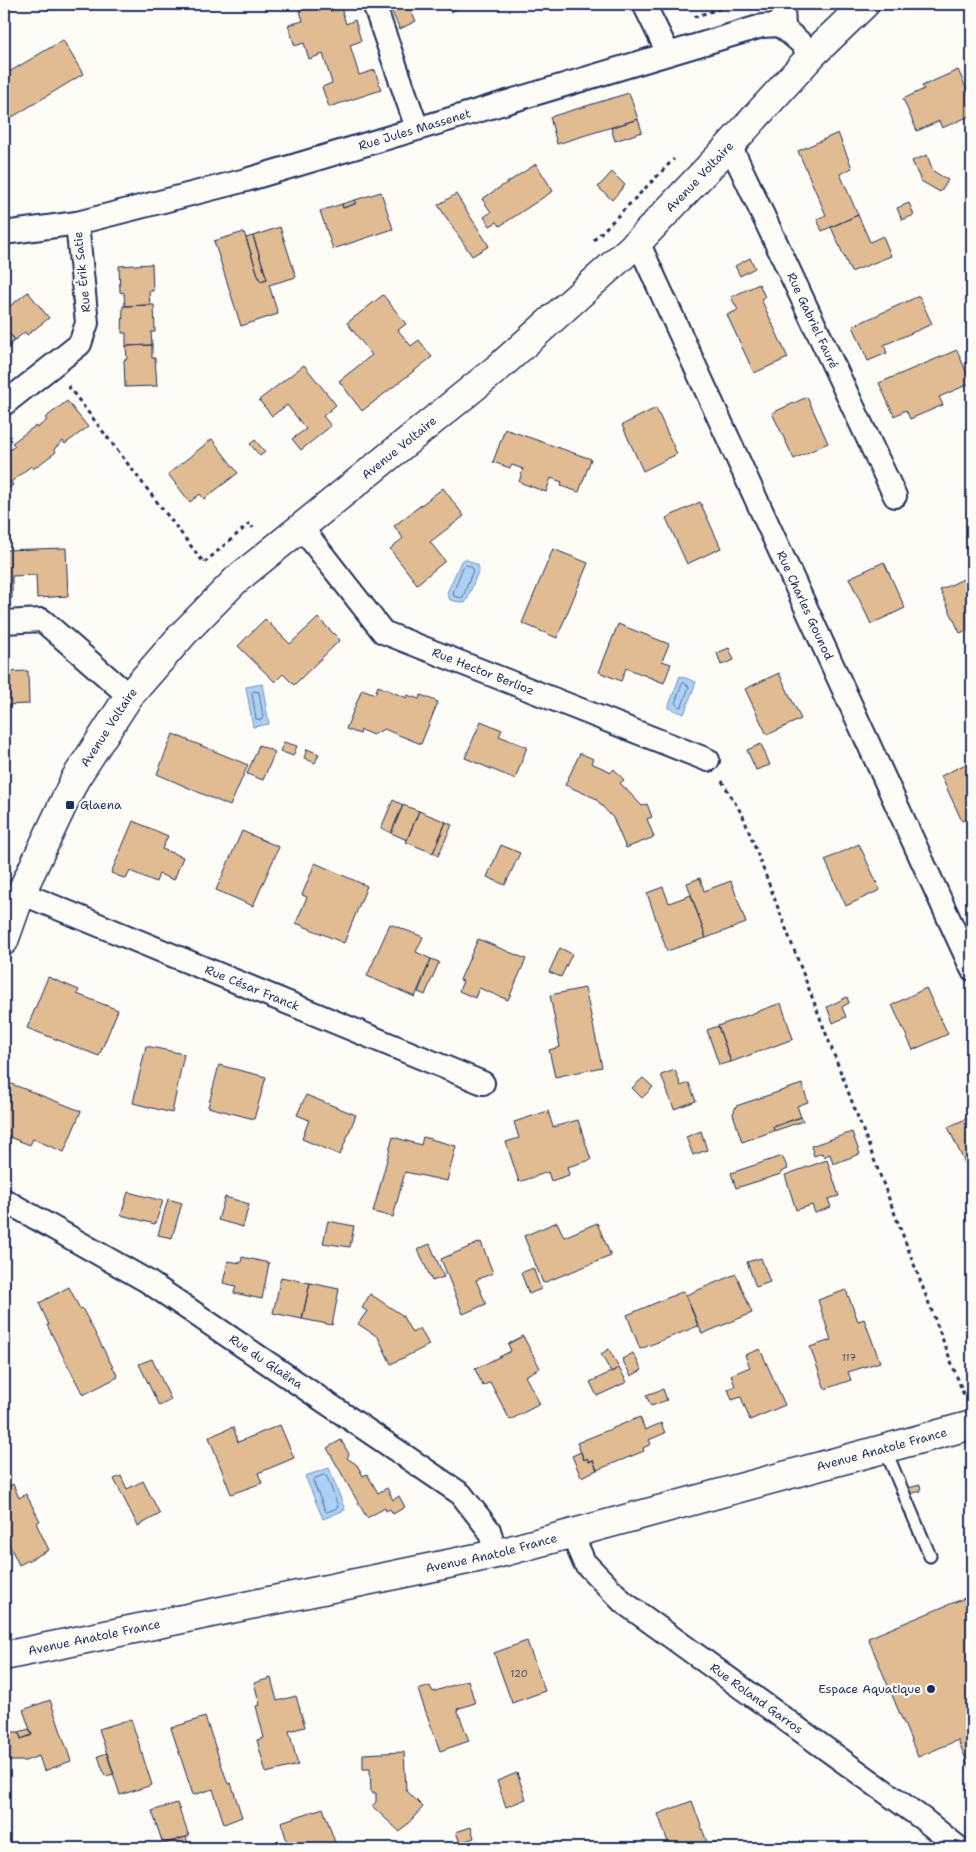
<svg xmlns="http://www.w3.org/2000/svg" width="976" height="1852" font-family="'Shantell Sans',sans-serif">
<rect width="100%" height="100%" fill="#fdfcf7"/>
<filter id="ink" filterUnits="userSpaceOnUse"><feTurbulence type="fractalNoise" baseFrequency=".02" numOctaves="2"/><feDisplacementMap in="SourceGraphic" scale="10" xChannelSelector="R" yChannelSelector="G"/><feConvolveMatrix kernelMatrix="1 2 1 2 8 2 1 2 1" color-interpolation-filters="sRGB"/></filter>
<g filter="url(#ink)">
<path fill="#add1f5" stroke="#7390b9" d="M465,559l13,6 1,4 -12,31 -2,3 -15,-3 -3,-7 14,-32z
M680,676l16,6 -12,32 -16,-6z
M262,684l7,40 -16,3 -7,-40z
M329,1468l16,42 -22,9 -18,-43z"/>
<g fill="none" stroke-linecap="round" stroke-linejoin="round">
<path stroke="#55709a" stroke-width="1" d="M466,565l6,2 1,3 -10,27 -2,1 -7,-2 -1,-3 10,-26z
M685,683l4,4 -7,19 -3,1 -4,-4 7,-19z
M254,691l5,1 4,25 -2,3 -5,-1 -4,-26z
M324,1475l3,2 11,29 -1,2 -10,4 -2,-2 -12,-29 1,-2z"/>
</g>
<path fill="#e1bc92" stroke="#1b2f5e" d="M298,4h29l3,7 11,-3 5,16 9,-4 6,21 -11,4 9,30 16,-5 6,20 -52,17 -7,-20 10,-4 -9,-29 -14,5 -5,-16 -9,3 -7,-21 15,-4z
M388,4h36l-14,6 6,11 -16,8z
M447,4h19l-15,8z
M63,40l20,34 -79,48v-47z
M958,70l14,31v14l-30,13 -3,-7 -22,10 -14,-32 21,-10 -2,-3z
M629,93l9,26 -81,25 -7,-27z
M638,119l4,13 -27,9 -4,-13z
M838,133l14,35 -12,6 18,41 -36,16 -5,-12 9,-4 -28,-64z
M927,155l6,16 15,9 -8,12 -19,-11 -9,-20z
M536,164l17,27 -53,35 -3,-4 -7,4 -6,-9 7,-5 -9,-13z
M612,172l13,13 -13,15 -14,-13z
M381,192l12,37 -60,20 -13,-38 22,-7 1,4 12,-4v-4z
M456,194l33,52 -17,10 -34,-51z
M355,200v4l-12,4 -1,-4z
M909,203l5,12 -12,5 -5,-12z
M858,215l12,27 13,-6 8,20 -40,16 -20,-45z
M280,227l16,50 -27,8 9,29 -37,12 -27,-85 30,-9 16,49 7,-2 -14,-43z
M253,236l14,43 -7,2 -14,-43z
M750,258l5,10 -15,8 -5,-10z
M152,264l1,27h-4l1,14 -25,1 -1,-13 -4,-1 -1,-26z
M759,284l6,13 -4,2 27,59 -34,15 -27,-58 11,-5 -7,-13z
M28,292l21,26 -22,17 -2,-3 -10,8 -11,-13v-12l4,-4 -2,-2z
M383,295l23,29 -8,6 13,16 8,-6 13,17 -70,54 -23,-30 33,-26 -25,-32z
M919,296l13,28 -48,21 3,8 -19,8 -15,-35z
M150,305h4l1,27h-4l1,13 -26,1v-13h-4l1,-27z
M4,327l11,13 -10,9 2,2 -3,3z
M152,345v13h3l2,28 -32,1 -1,-27 3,-1 -1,-13z
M957,350l14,33 -32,14 4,8 -33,14 -4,-9 -12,6 -15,-33z
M304,365l32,40 -13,11 8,10 -30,24 -9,-11 14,-10 -19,-24 -15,11 -13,-16z
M807,397l21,46 -34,16 -22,-46z
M67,401l21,26 -23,17 -2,-3 -9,8 2,3 -23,17 -2,-3 -20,16 2,3 -9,7v-38l11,-8 -3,-3 23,-17 2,2 10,-8 -2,-2z
M656,408l21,46 -34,17 -21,-46z
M505,429l86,30 -12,33 -18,-6 1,-4 -11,-4 -5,14 -27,-10 4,-13 -11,-4 -2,3 -17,-6z
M212,439l26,34 -34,26 -4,-5 -10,8 -22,-28z
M255,440l10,12 -5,4 -10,-12z
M443,488l21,28 -34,26 15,19 -28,23 -27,-35 13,-11 -9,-12z
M700,502l21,46 -34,16 -21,-46z
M66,548l2,48 -31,2 -1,-23 -24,1v22l-8,1v-49z
M553,549l35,14 -31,75 -35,-15z
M884,562l21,46 -34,16 -22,-46z
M972,575v53l-12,5 -20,-43z
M318,618l22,22 -46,45 -11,-11 -8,8 -37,-36 27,-27 25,25z
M618,624l51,20 -7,17 9,3 -7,19 -38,-15 -5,13 -22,-9z
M729,648l5,12 -13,5 -4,-12z
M28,671l1,33 -25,1v-33z
M779,673l22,46 -34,16 -22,-46z
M378,686l29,12v-3l12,4 2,-4 17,7 -17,42 -37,-15 -11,6 -12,-5 -1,4 -14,-5 16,-40 13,5z
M481,721l21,9 -3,6 28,11 -12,32 -50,-21z
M173,734l75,31 -18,41 -73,-32z
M284,742l13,4 -4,10 -13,-5z
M761,744l9,21 -14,5 -9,-20z
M259,745l16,7 -12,28 -16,-6z
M307,749l12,5 -4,9 -11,-5z
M580,753l13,6 -2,4 16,7 3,3 4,-4 10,11 -4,3 22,23 5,-2 5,13 -5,2 7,18 -28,11 -13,-30 -18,-20 -30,-13z
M972,761v56l-10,4 -21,-45z
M393,800l10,5 -12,28 -10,-5z
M403,805l16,6 -12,29 -16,-7z
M419,811l27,11 -13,31 -27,-11z
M133,821l35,15 -6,13 21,8 -9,23 -15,-6 -3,8 -26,-11 -4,8 -15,-6z
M446,822l6,3 -14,31 -5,-3z
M242,831l37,16 -26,59 -37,-16z
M859,844l21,46 -34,16 -21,-46z
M501,845l19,8 -15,32 -18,-8z
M315,863l52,23 -23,57 -48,-20 11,-26 -5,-2z
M700,878l4,13 27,-10 15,42 -40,15 -19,-55z
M663,887l6,16 22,-8 15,43 -39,13 -20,-58z
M390,924l33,13 -7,15 15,7 -16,38 -48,-21z
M478,939l48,20 -18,41 -29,-12 -4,10 -16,-7 4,-10 -3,-1z
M560,948l12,6 -11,23 -12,-5z
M431,959l8,3 -14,33 -7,-3z
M48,977l31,13 -2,4 41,16 -19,46 -72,-28z
M585,988l17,79 -47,10 -6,-27 11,-3 -10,-52z
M926,988l22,46 -35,16 -21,-45z
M847,997l2,6 -7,4 4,10 -13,6 -6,-16z
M781,1003l12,36 -62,23 -13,-36z
M718,1026l13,36 -12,3 -12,-35z
M146,1046l38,8 -12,59 -39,-10z
M219,1065l47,12 -12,42 -46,-12z
M675,1070l6,16 8,-3 7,18 -22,8 -13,-34z
M643,1078l10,9 -11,11 -10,-10z
M9,1083l72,28 -17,41 -31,-13 -3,6 -26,-10v-38z
M802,1084l6,18 -11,4 4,11 -28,10 1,4 -32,11 -9,-28 3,-8z
M306,1095l50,20 -16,40 -38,-16 7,-19 -12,-5z
M548,1111l5,16 25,-7 13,40 -24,7 2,8 -18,6 -3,-9 -29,10 -13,-40 13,-4 -5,-16z
M972,1116v57l-2,1 -22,-47z
M801,1117l2,4 -29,10 -1,-4z
M701,1131l6,19 -14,5 -7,-18z
M852,1132l8,22 -27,10 -3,-10 -6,3 -2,-4 -8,3 -3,-10z
M393,1137l28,8 2,-8 33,9 -9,35 -42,-9 -12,45 -20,-5z
M782,1156l6,13 -7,3v2l-45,14 -5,-15z
M827,1160l12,36 -11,3 3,8 -16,6 -3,-8 -16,5 -11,-35z
M128,1192l35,9 -8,23 -34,-9z
M225,1197l24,7 -6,23 -25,-7z
M168,1199l14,4 -10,35 -14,-3z
M328,1221l26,5 -4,21 -27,-4z
M557,1222l7,15 33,-14 14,33 -68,27 -19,-47z
M481,1242l12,31 -17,7 10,24 -23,10 -22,-55z
M430,1244l14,33 -12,4 -14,-32z
M242,1257l27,6 -7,36 -28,-6 2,-7 -13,-3 5,-22 13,2z
M761,1258l9,24 -14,5 -9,-25z
M533,1268l8,21 -12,5 -8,-21z
M736,1274l16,39 -50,21 -16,-39z
M281,1277l29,6 -8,36 -29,-6z
M310,1283l29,6 -7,36 -30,-6z
M69,1287l11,22 2,-1 36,69 -35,18 -36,-70h2l-10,-22z
M846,1290l12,31 6,-2 16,43 -32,10 3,8 -26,9 -15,-42 21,-7 -13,-40z
M684,1291l14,35 -58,23 -13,-34z
M370,1294l32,21 10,18 8,-5 9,17 -38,19 -13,-27 -20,-13 9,-13 -5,-3z
M523,1336l17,32 -15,8 15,28 -30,16 -20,-38 -7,4 -8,-17 36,-18 -3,-7z
M609,1349l10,19 -8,4 -10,-18z
M760,1349l25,56 -35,15 -9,-23 -9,3 -4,-11 7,-3 -4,-11 19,-8 -5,-12z
M633,1353l9,17 -11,6 -9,-17z
M152,1359l19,41 -12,6 -20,-42z
M619,1368l8,14 -30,14 -7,-14z
M663,1389l4,11 -16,6 -5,-11z
M640,1417l5,13 16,-7 4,10 -16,7 2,4 -8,4 1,3 -47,19 -4,-10 -4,2 -2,-4 -3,2 -7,-17z
M280,1425l14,33 -36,15 4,10 -31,11 -22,-57 24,-10 5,15z
M341,1440l8,14 -2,4 10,7 6,11 4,-2 11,19 9,-5 6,12 6,-4 6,11 -12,7 -3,-5 -4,2 -1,-3 -18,10 -40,-70z
M581,1452l3,8 3,-2 2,4 4,-2 4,10 -16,7 -9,-21z
M121,1476l6,13 16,-8 17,33 -22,12 -24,-47z
M13,1484l6,14 7,-4 14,27 -4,2 13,27 -30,15 -15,-31v-45z
M920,1485l1,6 -16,4 -1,-6z
M972,1595v179l-14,-34 -40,17 -50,-119z
M527,1641l18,50 -33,12 -18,-50z
M271,1678l6,23 19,-5 9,31 -16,4 9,34 -32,8 -9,-33 7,-2 -8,-32 4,-1 -6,-22z
M468,1680l7,23 -18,6 12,32 -29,10 -22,-61 12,-4 3,6z
M50,1700l21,61 -27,10 -5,-15 -14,5h-21v-29h15l2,7 11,-4 -9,-25z
M205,1717l23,67 3,-1 11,34 -18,7 -11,-35 -20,6 -22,-67z
M131,1719l21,66 -32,10 -21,-66z
M29,1729l3,6 -11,4 -2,-7z
M404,1752l2,38 17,17 -23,25 -28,-26 4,-4v-9h-5l-1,-24h-7v-15z
M107,1753l7,21 -9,2 -7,-20z
M517,1773l9,26 -20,8 -9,-26z
M692,1801l16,44 8,-3 2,6h-48l-12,-34z
M177,1803l12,33 -26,8 -11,-33z
M323,1808l14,40h-48l-8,-26z
M471,1827l3,11 -14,5 -4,-11z
M186,1837l4,11h-25l-2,-4z
M521,1844l2,4h-14z"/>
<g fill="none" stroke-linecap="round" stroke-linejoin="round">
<g stroke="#1b2f5e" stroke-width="15">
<path id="lane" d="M885,1449l45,107"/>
</g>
<g stroke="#1b2f5e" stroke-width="26">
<g id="street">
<path d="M374,4l43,124"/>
<path d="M644,4l24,49"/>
<path d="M783,4l1,25"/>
<path id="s1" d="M730,145l165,351"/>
<path id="s2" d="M4,233l73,-10 169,-43 516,-154 18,-1 21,18 11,12"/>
<path id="s3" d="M638,242l334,727"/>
<path d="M4,404l76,-60 7,-21 -10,-100"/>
<path id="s4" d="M301,527l82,105 325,128"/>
<path d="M4,622l38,-2 87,76"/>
<path id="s5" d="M21,893l462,190"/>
<path id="s6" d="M4,1200l143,81 314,213 28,36 7,24"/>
<path id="s7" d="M572,1534l12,28 39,40 300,217 36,29"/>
</g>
</g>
<g stroke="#1b2f5e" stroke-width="31">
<g id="secondary">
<path id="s8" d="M4,941l17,-48 54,-114 54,-83 54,-62 53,-54 263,-213 139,-125 92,-97 82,-90 53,-51"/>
<path id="s9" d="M4,1656l492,-102 476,-129"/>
</g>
</g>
<path stroke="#1b2f5e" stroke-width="3" stroke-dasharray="4 4" stroke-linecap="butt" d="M694,17l40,-13
M594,240l80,-81
M68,386l136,177 46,-40 3,5
M722,781l21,35 222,582"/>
<use href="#lane" stroke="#fdfcf7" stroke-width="11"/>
<use href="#street" stroke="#fdfcf7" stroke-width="22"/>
<use href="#secondary" stroke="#fdfcf7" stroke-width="28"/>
</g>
</g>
<g fill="#1b2f5e" stroke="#fdfcf7" stroke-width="2">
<rect x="65" y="800" width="10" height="10" rx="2.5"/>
<circle cx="931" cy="1689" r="5"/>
</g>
<g text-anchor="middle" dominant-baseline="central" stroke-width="4.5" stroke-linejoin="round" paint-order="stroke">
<g font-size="10" fill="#4c526b">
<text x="849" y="1357">117</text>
<text x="519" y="1673">120</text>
</g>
<g font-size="12" fill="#1b2f5e" stroke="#fdfcf7">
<text stroke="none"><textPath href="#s2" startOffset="424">Rue Jules Massenet</textPath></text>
<text stroke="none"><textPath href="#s8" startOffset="1049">Avenue Voltaire</textPath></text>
<text transform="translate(82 272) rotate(-96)">Rue Érik Satie</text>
<text stroke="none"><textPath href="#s1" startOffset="194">Rue Gabriel Fauré</textPath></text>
<text stroke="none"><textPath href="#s8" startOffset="644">Avenue Voltaire</textPath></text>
<text stroke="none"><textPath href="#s3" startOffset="400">Rue Charles Gounod</textPath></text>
<text stroke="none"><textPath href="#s4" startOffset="241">Rue Hector Berlioz</textPath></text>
<text stroke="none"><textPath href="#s8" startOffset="239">Avenue Voltaire</textPath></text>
<text stroke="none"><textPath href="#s5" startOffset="250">Rue César Franck</textPath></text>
<text stroke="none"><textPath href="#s6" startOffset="308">Rue du Glaëna</textPath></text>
<text stroke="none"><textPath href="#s9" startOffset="902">Avenue Anatole France</textPath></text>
<text stroke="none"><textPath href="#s9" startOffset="498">Avenue Anatole France</textPath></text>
<text stroke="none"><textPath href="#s9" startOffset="92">Avenue Anatole France</textPath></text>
<text stroke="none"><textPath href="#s7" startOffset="251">Rue Roland Garros</textPath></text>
</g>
<g font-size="12" fill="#1b2f5e" stroke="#fdfcf7" text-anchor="start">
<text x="80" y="805">Glaena</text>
<text x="921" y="1689" text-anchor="end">Espace Aquatique</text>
</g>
</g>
<rect width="976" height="1852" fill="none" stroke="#fdfcf7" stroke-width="20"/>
<rect x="10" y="10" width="956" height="1832" fill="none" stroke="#1b2f5e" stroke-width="2" filter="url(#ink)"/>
</svg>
